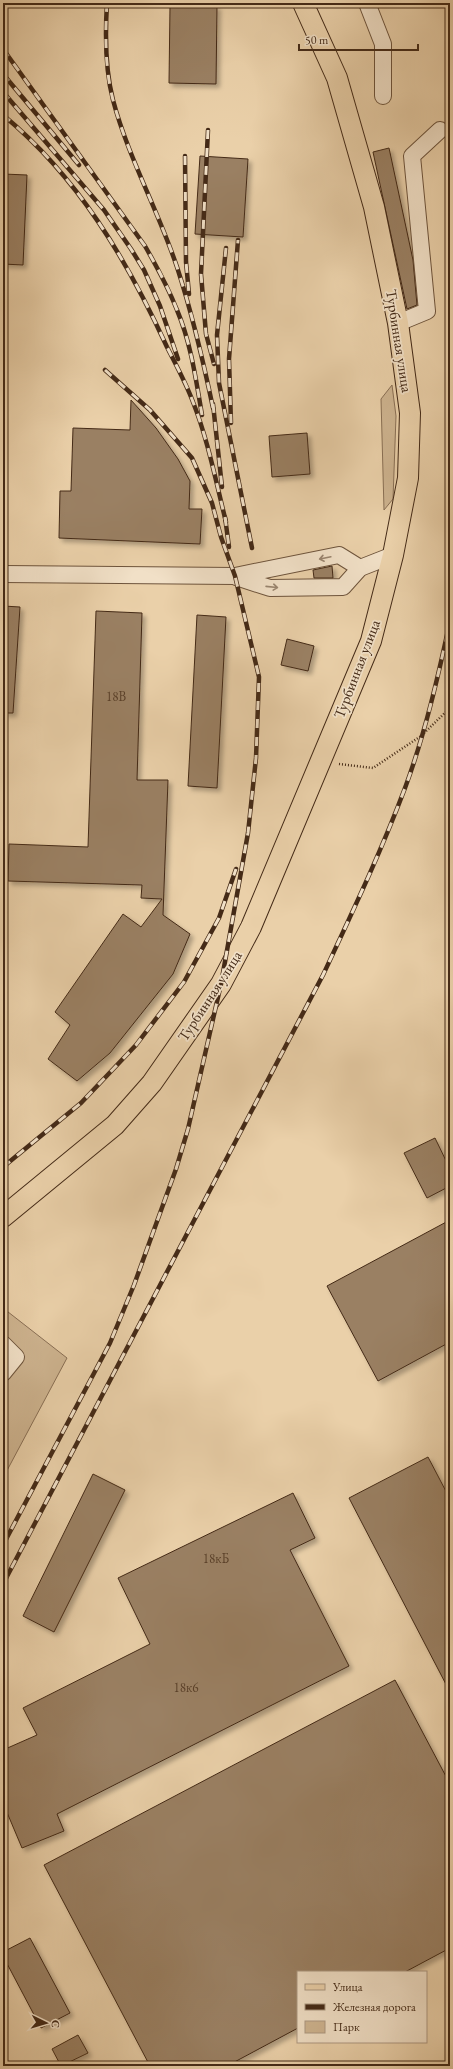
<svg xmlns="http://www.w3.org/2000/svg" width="453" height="2069" font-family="'EB Garamond',serif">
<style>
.green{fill:#ceb490;stroke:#896f54}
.building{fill:#9a8063;stroke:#442a17;filter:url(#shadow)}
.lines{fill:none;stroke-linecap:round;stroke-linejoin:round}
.minor-casing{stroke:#6e543c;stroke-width:18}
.major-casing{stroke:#442a17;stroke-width:22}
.path{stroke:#442a17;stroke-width:2.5;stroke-dasharray:1 2;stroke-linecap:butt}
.minor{stroke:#f1e0c7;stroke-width:16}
.major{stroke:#ead0a9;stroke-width:20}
.rail-casing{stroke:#442a17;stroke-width:4.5}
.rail{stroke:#f1e0c7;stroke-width:3;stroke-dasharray:9;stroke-linecap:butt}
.oneway{stroke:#9a856f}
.labels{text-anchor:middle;stroke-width:3.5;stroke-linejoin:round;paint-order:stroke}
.number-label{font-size:13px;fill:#5a402a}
.street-label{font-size:15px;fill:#442a17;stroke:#f1e0c7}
</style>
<defs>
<filter id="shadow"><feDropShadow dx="3.5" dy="3.5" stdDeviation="2" flood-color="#0004"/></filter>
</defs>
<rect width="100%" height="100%" fill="#ead0a9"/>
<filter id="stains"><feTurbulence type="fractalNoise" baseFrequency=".005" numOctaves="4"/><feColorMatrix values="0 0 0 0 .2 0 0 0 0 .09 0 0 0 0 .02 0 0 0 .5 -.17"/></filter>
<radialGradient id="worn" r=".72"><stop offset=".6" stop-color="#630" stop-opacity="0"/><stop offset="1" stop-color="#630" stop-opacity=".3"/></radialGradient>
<g class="green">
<path d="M392,385L396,416L393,499L384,510L381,399Z"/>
<path d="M3,1308L67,1358L3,1478Z"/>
</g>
<g class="building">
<path d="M170,6H217L216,84L169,83Z"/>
<path d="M389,148L413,260L417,305L407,309L373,152Z"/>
<path d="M200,156L248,159L243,237L195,234Z"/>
<path d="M3,174L27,175L23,265L3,264Z"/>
<path d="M131,400L156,428L178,459L190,481L189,509H202L200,544L59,538L60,491H71L73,428L130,430Z"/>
<path d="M307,433L310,474L272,477L269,436Z"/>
<path d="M332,566L333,578H314L313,570Z"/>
<path d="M3,606L20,607L13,713H3Z"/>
<path d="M96,611L142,613L137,780H168L163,915L190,934L173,974L110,1053L77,1081L48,1059L70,1025L55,1012L123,914L141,927L162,899L141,898L142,885L8,881L9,844L88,847Z"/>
<path d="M197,615L226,617L217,788L188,786Z"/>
<path d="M287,639L314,646L308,671L281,665Z"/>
<path d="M435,1138L450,1169V1186L427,1198L404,1153Z"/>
<path d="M450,1220V1342L378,1381L327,1286Z"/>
<path d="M428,1457L450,1499V1692L349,1498Z"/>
<path d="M93,1474L125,1490L54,1632L23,1616Z"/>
<path d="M293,1493L315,1538L290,1550L349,1666L57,1814L64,1831L22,1848L3,1803V1750L37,1735L23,1708L150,1644L118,1578Z"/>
<path d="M395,1680L450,1784V1948L405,1972H298V2028L227,2066H150L44,1865Z"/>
<path d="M30,1938L70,2013L41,2028L3,1956V1952Z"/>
<path d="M78,2035L88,2053L61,2066L52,2049Z"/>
</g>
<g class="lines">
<defs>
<g id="minor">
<path d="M367,3L383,44V96"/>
<path d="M398,323L427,311L412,156L440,130"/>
<path d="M3,574L235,576L339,555L360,568"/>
<path d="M236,577L270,588L343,587L360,568L393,555"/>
<path d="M3,1344L16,1357L3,1373"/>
</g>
<path id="major" d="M3,1217L115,1125L152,1083L221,984L251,927L371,641L393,555L408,478L410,413L398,323L374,207L337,78L303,3"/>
</defs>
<use href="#minor" class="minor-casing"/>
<use href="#major" class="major-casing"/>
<path class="path" d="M339,764L373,768L421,736L450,708"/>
<use href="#minor" class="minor"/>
<use href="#major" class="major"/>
<defs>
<g id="rail">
<path d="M107,3C105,35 105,69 113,100C128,157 158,210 177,267C192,313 203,360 213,408"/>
<path d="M3,49L145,246C157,267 168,287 177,310C191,343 196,380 202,415"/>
<path d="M3,74L79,165"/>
<path d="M3,92L104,210L131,249L144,270L160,306L178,359"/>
<path d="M3,115C78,177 127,260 167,347C176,365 186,383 193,402C208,440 216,482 226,522"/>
<path d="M208,130L201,274L206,334L214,364"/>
<path d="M185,156L186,262L189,294"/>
<path d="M226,248L217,335L219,383L252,548"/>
<path d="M213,404L222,487"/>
<path d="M231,423L229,359L238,240"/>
<path d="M225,517L229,547"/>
<path d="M3,1167L81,1103L136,1045L184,982L219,918L236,869"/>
<path d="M3,1545L110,1343L134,1285L176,1169L188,1129L221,984L248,833L256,758L259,677L235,576L221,537L212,503L192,458L150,410L105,370"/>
<path d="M3,1584L323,975C352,913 381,852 405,788C425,734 438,677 450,621"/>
<path d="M444,2066L450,2063"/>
</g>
</defs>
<use href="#rail" class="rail-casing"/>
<use href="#rail" class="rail"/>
</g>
<defs><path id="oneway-shaft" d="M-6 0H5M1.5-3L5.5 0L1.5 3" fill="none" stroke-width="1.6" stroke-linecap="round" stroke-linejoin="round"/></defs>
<g class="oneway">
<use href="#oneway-shaft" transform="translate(325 558) rotate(168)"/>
<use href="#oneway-shaft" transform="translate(272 587) rotate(6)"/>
</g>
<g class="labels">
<g class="number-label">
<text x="116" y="701">18В</text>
<text x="216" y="1563">18кБ</text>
<text x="186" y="1692">18к6</text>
</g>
<g class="street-label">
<text transform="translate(399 341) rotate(81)" y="5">Турбинная улица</text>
<text transform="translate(357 669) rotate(-69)" y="5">Турбинная улица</text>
<text transform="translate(210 996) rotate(-57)" y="5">Турбинная улица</text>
</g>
</g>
<rect width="453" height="2069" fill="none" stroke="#ead0a9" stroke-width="16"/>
<rect x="4" y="4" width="445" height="2061" fill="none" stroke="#442a17" stroke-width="2"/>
<rect x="8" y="8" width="437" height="2053" fill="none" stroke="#442a17"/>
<rect x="297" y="1971" width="130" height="72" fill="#f1e0c7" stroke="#ac9781"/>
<rect x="305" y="1984" width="20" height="6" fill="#ead0a9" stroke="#ac9781"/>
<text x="333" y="1991" font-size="12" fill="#442a17">Улица</text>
<rect x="305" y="2004" width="20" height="6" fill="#442a17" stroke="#ac9781"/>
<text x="333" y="2011" font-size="12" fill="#442a17">Железная дорога</text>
<rect x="305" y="2021" width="20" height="12" fill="#ceb490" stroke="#ac9781"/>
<text x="333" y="2031" font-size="12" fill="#442a17">Парк</text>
<g transform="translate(46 2023) rotate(95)" stroke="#f1e0c7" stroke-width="3" paint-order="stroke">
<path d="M0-3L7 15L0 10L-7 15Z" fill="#442a17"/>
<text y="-6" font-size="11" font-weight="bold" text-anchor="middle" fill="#442a17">С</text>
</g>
<path d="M299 44v6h119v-6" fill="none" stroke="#442a17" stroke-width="2"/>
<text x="305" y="44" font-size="12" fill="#442a17" stroke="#f1e0c7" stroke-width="3" paint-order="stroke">50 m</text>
<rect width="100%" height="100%" filter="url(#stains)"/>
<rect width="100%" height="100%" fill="url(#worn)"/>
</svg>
